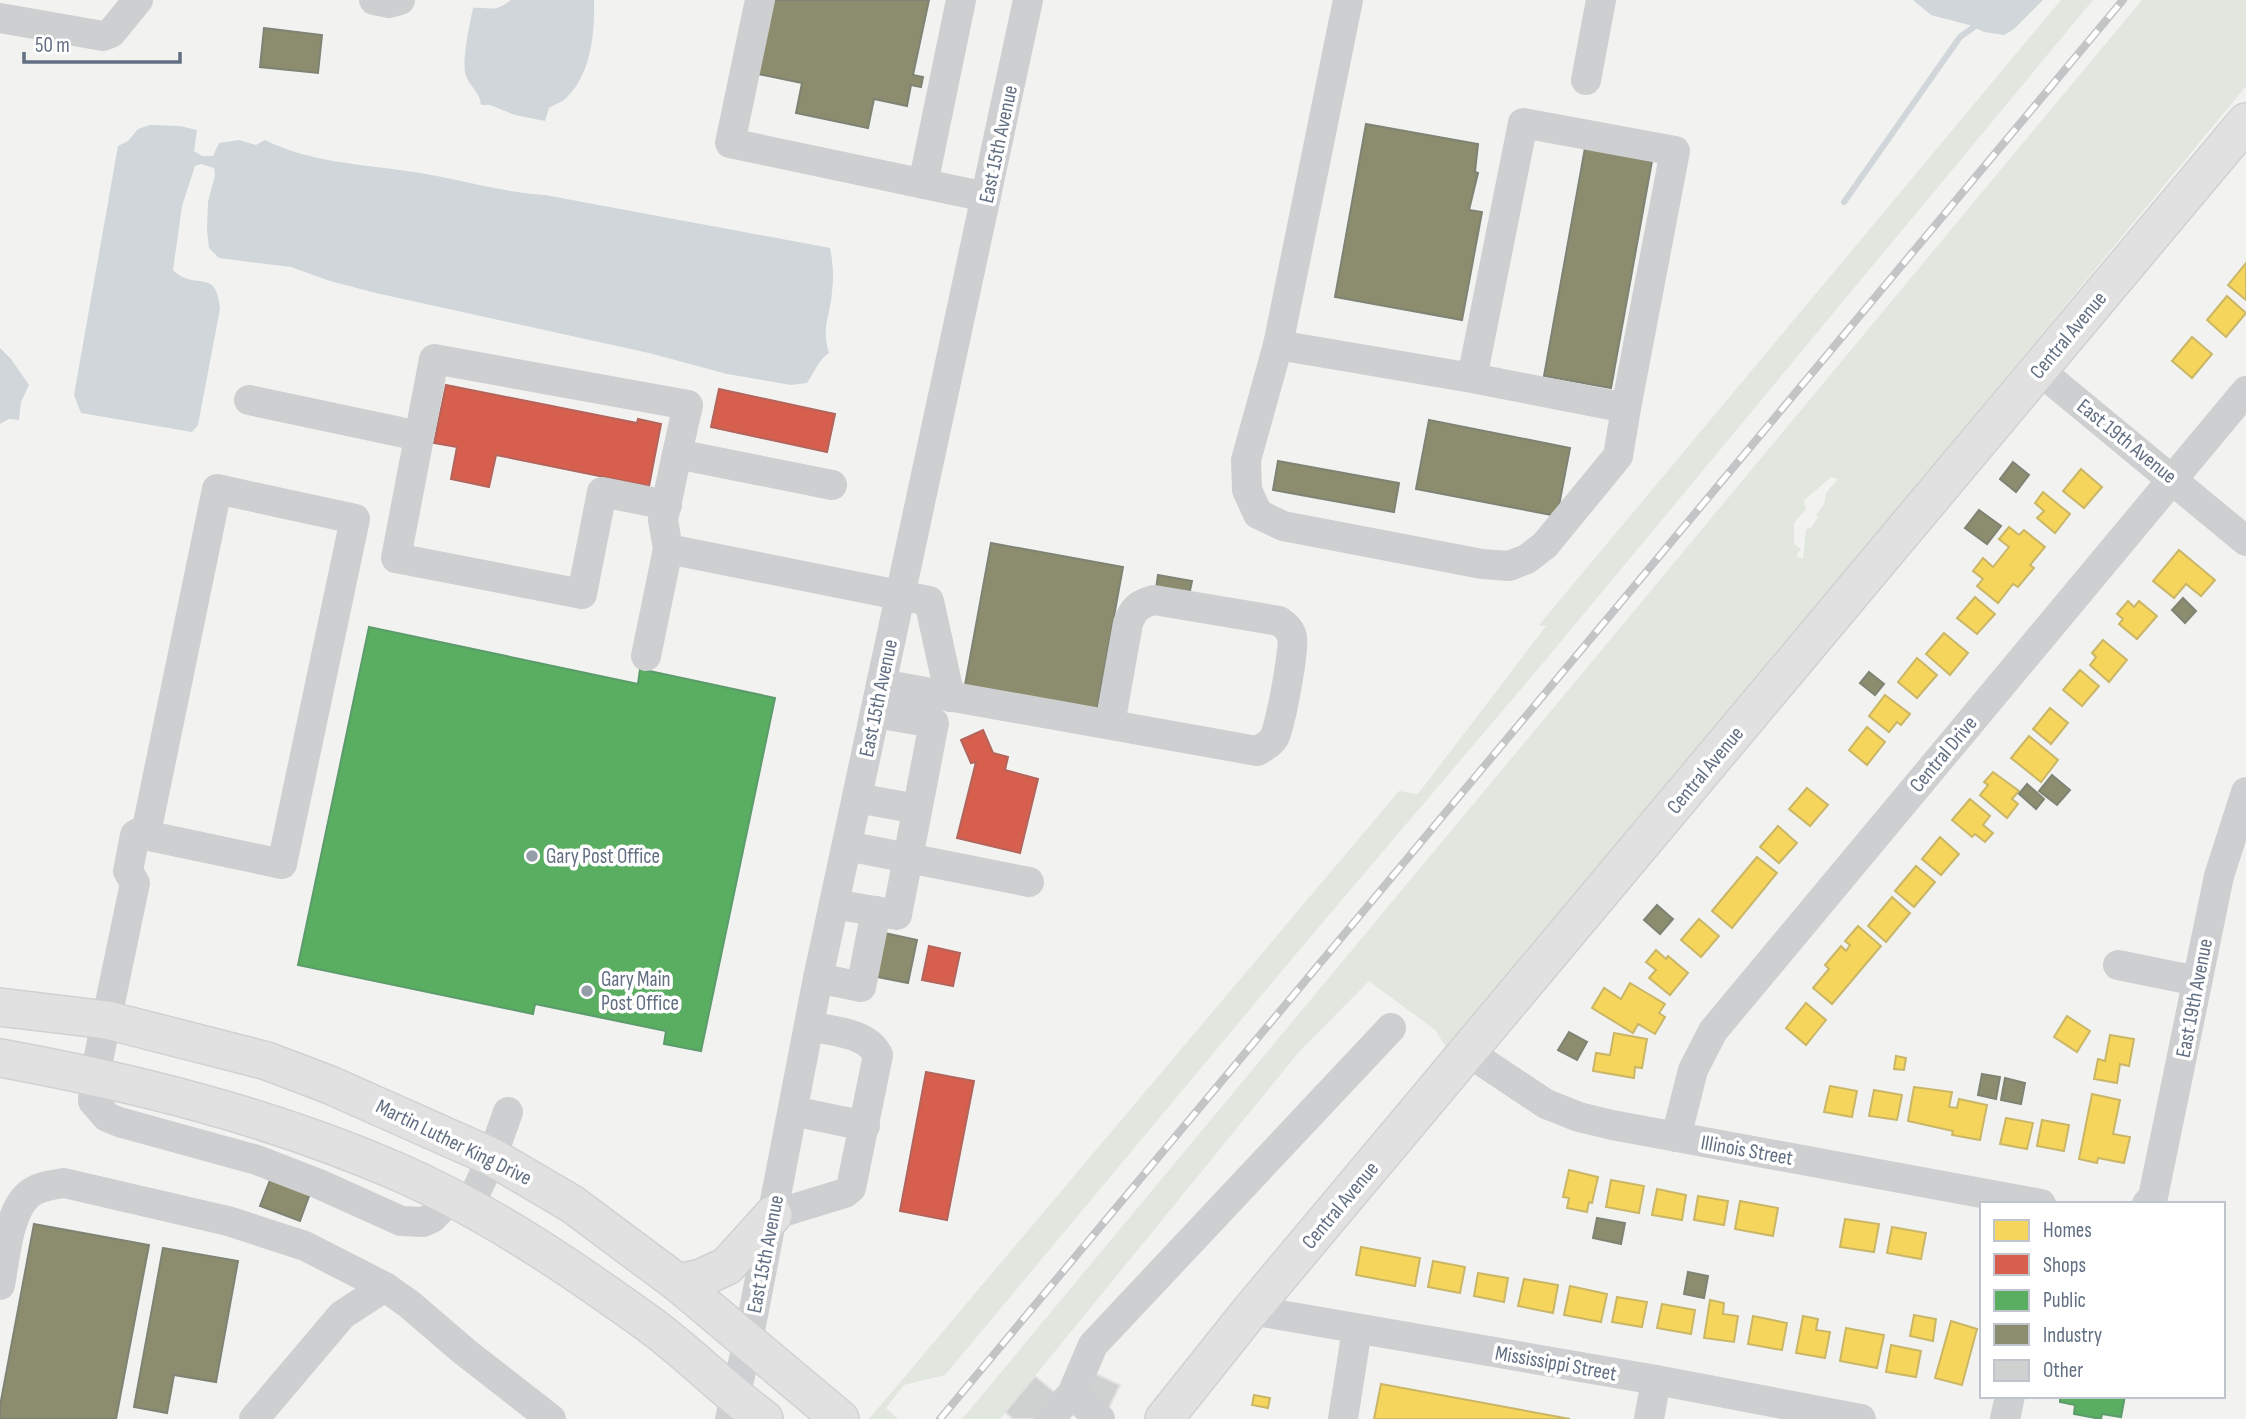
<svg xmlns="http://www.w3.org/2000/svg" width="2246" height="1419" font-family="'Sofia Sans Condensed',sans-serif">
<style>
.green{fill:#e1e6de;fill-rule:evenodd}
.water{fill:#d0d6da}
.homes{fill:#f6d55c;stroke:#cab667;stroke-width:2}
.shops{fill:#d6604d;stroke:#b3645d;stroke-width:2}
.public{fill:#5aae61;stroke:#5c9b6b;stroke-width:2}
.industry{fill:#8c8c6e;stroke:#7f8374;stroke-width:2}
.lines{fill:none;stroke-linecap:round;stroke-linejoin:round}
.stream{stroke:#d0d6da;stroke-width:6}
.building{fill:#cfd0d0;stroke:#e2e2e0;stroke-width:2}
.major-casing{stroke:#d0d1d1;stroke-width:40}
.minor{stroke:#cecfd0;stroke-width:30}
.major{stroke:#e1e1e2;stroke-width:37}
.rail-casing{stroke:#c3c4c5;stroke-width:8}
.rail{stroke:#fff;stroke-width:5;stroke-dasharray:16;stroke-linecap:butt}
.poi-dot{fill:#949da8;stroke:#fff;stroke-width:2.5}
.labels{text-anchor:middle;stroke-width:7;stroke-linejoin:round;paint-order:stroke}
.street-label{font-size:21px;fill:#626f82;stroke:#fff}
.poi-label{font-size:21px;fill:#626f82;stroke:#fff;text-anchor:start}
</style>
<rect width="100%" height="100%" fill="#f2f3f0"/>
<g class="green">
<path d="M2061,0H2093L1544,662L1301,948L945,1375L904,1385L886,1408L898,1419H869L1399,791L1418,794L1546,626L1539,625Z"/>
<path d="M2142,0H2246V86L1830,591L1446,1047L1435,1030L1369,981L1298,1053L1000,1419H962ZM1831,477L1838,479L1826,493L1824,504L1816,515L1818,517L1811,528L1806,529L1803,559L1796,556L1801,549L1794,544V523L1806,509L1804,501Z"/>
</g>
<g class="water">
<path d="M511,0H594C595,33 591,77 564,100C560,103 553,105 549,108L545,121L515,115L490,105H481C480,92 470,87 466,76C461,64 470,22 473,8C492,6 492,14 511,0Z"/>
<path d="M1913,0H2043L2014,29L2004,35L1984,32L1969,25L1931,15Z"/>
<path d="M150,125L180,126L197,130L194,151L202,156H213L219,143L239,140L256,145L265,140C309,162 359,164 407,171C453,177 498,192 545,195L830,248C833,263 834,277 832,292C830,318 821,326 829,353C819,359 814,373 807,383L791,385L727,374L649,353L376,293L330,281L291,267L219,258L209,248L207,229L208,202L215,175L214,168L201,164L195,166L182,206L173,270C195,292 217,266 220,309L198,425L192,432L81,413L74,395L118,146L128,141L138,129Z"/>
<path d="M0,348L11,359L29,385L21,402L19,420L9,419L0,424Z"/>
</g>
<g class="homes">
<path d="M2246,263V300L2228,285Z"/>
<path d="M2227,296L2246,313L2226,337L2207,320Z"/>
<path d="M2192,337L2212,354L2192,378L2172,361Z"/>
<path d="M2081,469L2102,487L2084,508L2063,491Z"/>
<path d="M2043,492L2070,514L2055,533L2037,518L2044,511L2035,503Z"/>
<path d="M2009,527L2019,535L2024,530L2045,547L2030,565L2034,568L2018,587L2013,584L1998,603L1977,586L1983,579L1973,571L1983,558L1993,567L2009,547L1999,539Z"/>
<path d="M2179,550L2215,580L2201,596L2186,584L2174,598L2153,581Z"/>
<path d="M1975,597L1995,614L1977,634L1957,618Z"/>
<path d="M2128,601L2134,607L2139,601L2157,616L2137,639L2119,624L2123,619L2117,614Z"/>
<path d="M1944,633L1968,653L1950,675L1926,654Z"/>
<path d="M2103,640L2127,660L2109,682L2090,665L2096,657L2092,653Z"/>
<path d="M1917,658L1937,675L1917,698L1898,682Z"/>
<path d="M2080,670L2099,686L2082,706L2063,690Z"/>
<path d="M1885,695L1910,714L1901,725L1897,722L1889,732L1869,716Z"/>
<path d="M2050,708L2068,723L2051,744L2033,729Z"/>
<path d="M1867,727L1885,742L1867,765L1849,750Z"/>
<path d="M2029,736L2058,760L2041,782L2011,758Z"/>
<path d="M1993,772L2019,791L2012,799L2018,804L2007,818L1980,795L1988,785L1984,782Z"/>
<path d="M1807,788L1828,805L1810,826L1789,809Z"/>
<path d="M1970,799L1990,816L1983,825L1993,833L1985,842L1975,834L1972,837L1952,820Z"/>
<path d="M1778,826L1797,843L1779,863L1760,847Z"/>
<path d="M1940,837L1959,854L1941,875L1922,859Z"/>
<path d="M1757,857L1777,873L1732,928L1712,911Z"/>
<path d="M1916,866L1935,882L1914,907L1895,891Z"/>
<path d="M1892,897L1910,913L1886,942L1868,926Z"/>
<path d="M1699,919L1719,936L1701,957L1681,940Z"/>
<path d="M1858,926L1881,946L1832,1004L1813,988L1829,969L1825,965L1841,946L1846,951L1850,945L1845,941Z"/>
<path d="M1656,950L1666,959L1668,956L1688,973L1670,995L1649,978L1656,970L1646,962Z"/>
<path d="M1630,983L1665,1004L1659,1013L1665,1017L1655,1034L1638,1024L1633,1033L1592,1008L1604,988L1621,999Z"/>
<path d="M1806,1003L1826,1020L1806,1045L1786,1028Z"/>
<path d="M2067,1016L2090,1031L2077,1052L2054,1037Z"/>
<path d="M1614,1033L1647,1039L1642,1068L1635,1067L1634,1078L1593,1071L1596,1053L1610,1055Z"/>
<path d="M2110,1035L2134,1039L2129,1066L2120,1064L2117,1083L2094,1079L2098,1059L2105,1061Z"/>
<path d="M1896,1056L1906,1058L1904,1070L1894,1069Z"/>
<path d="M1830,1086L1857,1091L1852,1117L1824,1112Z"/>
<path d="M1914,1087L1952,1092L1949,1107L1957,1108L1959,1099L1987,1105L1980,1140L1952,1135L1953,1131L1908,1121Z"/>
<path d="M1874,1090L1902,1095L1897,1120L1869,1116Z"/>
<path d="M2092,1094L2120,1100L2113,1134L2130,1137L2124,1163L2098,1158L2097,1163L2079,1159Z"/>
<path d="M2006,1118L2033,1123L2027,1149L2000,1144Z"/>
<path d="M2042,1120L2069,1125L2064,1151L2037,1146Z"/>
<path d="M1569,1170L1598,1177L1592,1203L1589,1202L1587,1212L1567,1208L1569,1198L1563,1197Z"/>
<path d="M1611,1180L1644,1186L1639,1213L1606,1207Z"/>
<path d="M1657,1189L1686,1195L1682,1220L1652,1215Z"/>
<path d="M1698,1196L1728,1201L1724,1225L1694,1220Z"/>
<path d="M1740,1201L1778,1208L1773,1236L1735,1229Z"/>
<path d="M1845,1219L1879,1224L1874,1252L1840,1247Z"/>
<path d="M1892,1227L1926,1233L1921,1259L1887,1253Z"/>
<path d="M1361,1247L1420,1258L1415,1286L1356,1275Z"/>
<path d="M1433,1261L1465,1267L1460,1293L1428,1287Z"/>
<path d="M1478,1273L1508,1278L1504,1302L1474,1296Z"/>
<path d="M1524,1279L1558,1285L1553,1313L1518,1306Z"/>
<path d="M1570,1286L1607,1294L1601,1322L1564,1315Z"/>
<path d="M1617,1297L1647,1302L1642,1327L1612,1322Z"/>
<path d="M1710,1300L1724,1303L1723,1314L1738,1316L1734,1342L1704,1338Z"/>
<path d="M1662,1304L1695,1310L1691,1334L1657,1328Z"/>
<path d="M1914,1315L1936,1319L1933,1341L1910,1336Z"/>
<path d="M1753,1316L1787,1323L1782,1350L1748,1344Z"/>
<path d="M1803,1316L1818,1319L1816,1330L1830,1332L1825,1358L1796,1353Z"/>
<path d="M1951,1321L1977,1329L1962,1385L1935,1378Z"/>
<path d="M1846,1328L1884,1335L1877,1368L1840,1361Z"/>
<path d="M1891,1345L1921,1351L1916,1377L1886,1372Z"/>
<path d="M1381,1384L1570,1419H1374Z"/>
<path d="M1254,1395L1270,1398L1268,1408L1252,1405Z"/>
</g>
<g class="shops">
<path d="M446,385L637,423L638,419L661,424L649,486L496,455L489,487L451,479L457,447L434,443Z"/>
<path d="M719,389L835,414L827,452L711,427Z"/>
<path d="M983,730L993,753L1008,757L1005,770L1038,779L1020,853L957,838L976,762L971,763L961,740Z"/>
<path d="M929,946L960,953L953,986L922,980Z"/>
<path d="M926,1072L974,1081L947,1220L900,1211Z"/>
</g>
<g class="public">
<path d="M369,627L638,684L640,669L775,698L701,1051L664,1044L666,1031L535,1004L533,1014L298,965Z"/>
<path d="M2060,1396H2125L2121,1417L2102,1414L2101,1419L2074,1414L2075,1405L2060,1402Z"/>
</g>
<g class="industry">
<path d="M774,0H929L913,75L923,77L921,87L911,85L907,106L874,99L868,128L796,113L802,83L758,74Z"/>
<path d="M264,28L322,35L318,73L260,67Z"/>
<path d="M1366,124L1478,144L1475,172L1478,173L1469,210L1482,212L1462,320L1335,297Z"/>
<path d="M1585,148L1652,161L1611,388L1544,376Z"/>
<path d="M1429,420L1570,448L1557,516L1416,489Z"/>
<path d="M1278,461L1399,483L1394,512L1273,490Z"/>
<path d="M2013,462L2029,475L2016,492L2000,479Z"/>
<path d="M1979,510L2001,526L1987,544L1965,528Z"/>
<path d="M991,543L1123,567L1097,709L965,685Z"/>
<path d="M1158,575L1192,581L1189,595L1156,589Z"/>
<path d="M2183,598L2196,611L2185,623L2172,610Z"/>
<path d="M1869,672L1884,684L1875,695L1860,683Z"/>
<path d="M2052,775L2070,790L2057,805L2039,791Z"/>
<path d="M2027,784L2044,799L2036,809L2019,794Z"/>
<path d="M1657,905L1673,919L1660,934L1644,920Z"/>
<path d="M871,930L917,940L908,983L862,974Z"/>
<path d="M1569,1032L1587,1042L1577,1060L1558,1050Z"/>
<path d="M1982,1074L2000,1077L1996,1099L1978,1095Z"/>
<path d="M2005,1078L2025,1083L2021,1104L2001,1100Z"/>
<path d="M274,1170L313,1185L300,1221L260,1206Z"/>
<path d="M1597,1218L1625,1223L1621,1244L1593,1238Z"/>
<path d="M34,1224L149,1245L116,1419H0V1406Z"/>
<path d="M163,1248L238,1261L216,1382L174,1375L167,1413L134,1407Z"/>
<path d="M1688,1272L1708,1276L1704,1298L1684,1294Z"/>
</g>
<g class="lines">
<path class="stream" d="M1844,202L1960,37L1974,27"/>
</g>
<g class="building">
<path d="M1085,1369L1120,1385L1109,1408L1074,1392Z"/>
<path d="M1035,1376L1058,1395L1038,1419H1013L1005,1412Z"/>
</g>
<g class="lines">
<defs>
<g id="major">
<path d="M0,1007L107,1020L267,1061L330,1085L492,1157L572,1204L678,1283L840,1419"/>
<path d="M0,1058C136,1083 269,1116 396,1171C486,1210 570,1267 649,1324C689,1353 724,1390 764,1419"/>
<path d="M678,1283L701,1278L727,1266L773,1215"/>
<path d="M1164,1419L1251,1310L2246,122"/>
</g>
</defs>
<use href="#major" class="major-casing"/>
<g class="minor">
<path d="M374,0L389,3L400,0"/>
<path d="M760,0L730,143L986,197"/>
<path d="M1348,0L1278,345L1472,378L1523,123L1675,151L1626,408L1472,378"/>
<path d="M0,18L103,36L111,33L138,0"/>
<path d="M1586,80L1601,0"/>
<path d="M923,184L961,0"/>
<path d="M1278,345L1246,460L1247,490L1258,514L1283,526L1482,564L1509,566L1527,559L1545,545L1618,456L1626,408"/>
<path d="M2039,370L2246,541"/>
<path d="M249,400L419,436"/>
<path d="M667,505L602,492L582,594L396,558L434,359L688,405L677,454L832,485"/>
<path d="M668,549L663,520L677,454"/>
<path d="M646,656L668,549L929,601L950,697"/>
<path d="M881,684L1257,751C1263,748 1270,744 1274,738C1280,728 1295,648 1292,637C1290,629 1285,625 1279,621L1154,600C1139,604 1134,608 1128,623L1110,724"/>
<path d="M857,798L917,809"/>
<path d="M147,828L154,837L282,864L355,519L217,489L147,828L135,835L128,871L135,883L95,1075L93,1101L107,1117L119,1122L257,1160L319,1184L401,1221L423,1222L432,1218L439,1211L447,1196"/>
<path d="M847,846L1029,882"/>
<path d="M834,904L897,915L934,723L875,713"/>
<path d="M2118,965L2197,981"/>
<path d="M818,978L861,987L876,911"/>
<path d="M1468,1052L1546,1104L1579,1117L1612,1125L2041,1204"/>
<path d="M793,1111L865,1126"/>
<path d="M1676,1137L1693,1070L1713,1031L2246,391"/>
<path d="M2147,1204L2153,1197L2219,876L2246,792"/>
<path d="M469,1207L492,1157L508,1112"/>
<path d="M773,1215L845,1193L851,1188L878,1055C867,1032 831,1031 809,1026"/>
<path d="M0,1285C5,1260 8,1213 28,1195C38,1186 52,1185 64,1183L228,1221L305,1246L385,1287"/>
<path d="M1251,1310L1656,1380L1861,1419"/>
<path d="M1072,1394L1100,1419"/>
<path d="M254,1419L342,1315L385,1287L409,1304L465,1352L551,1419"/>
<path d="M730,1419L748,1341L818,978L1028,0"/>
<path d="M1049,1419L1072,1394L1093,1345L1391,1028"/>
<path d="M1343,1419L1357,1329"/>
<path d="M1649,1419L1656,1380"/>
<path d="M2005,1419L2010,1396"/>
</g>
<use href="#major" class="major"/>
<defs>
<path id="rail" d="M940,1419L2123,0"/>
</defs>
<use href="#rail" class="rail-casing"/>
<use href="#rail" class="rail"/>
</g>
<g class="poi-dot">
<circle cx="532" cy="856" r="7"/>
<circle cx="587" cy="991" r="7"/>
</g>
<g class="labels">
<g class="street-label">
<text transform="translate(998 144) rotate(-78)" y="7">East 15th Avenue</text>
<text transform="translate(2068 335) rotate(-50)" y="7">Central Avenue</text>
<text transform="translate(2127 441) rotate(39)" y="7">East 19th Avenue</text>
<text transform="translate(878 698) rotate(-78)" y="7">East 15th Avenue</text>
<text transform="translate(1943 754) rotate(-50)" y="7">Central Drive</text>
<text transform="translate(1705 770) rotate(-50)" y="7">Central Avenue</text>
<text transform="translate(2194 998) rotate(-79)" y="7">East 19th Avenue</text>
<text transform="translate(454 1142) rotate(26)" y="7">Martin Luther King Drive</text>
<text transform="translate(1747 1150) rotate(10)" y="7">Illinois Street</text>
<text transform="translate(1340 1205) rotate(-50)" y="7">Central Avenue</text>
<text transform="translate(765 1254) rotate(-79)" y="7">East 15th Avenue</text>
<text transform="translate(1556 1363) rotate(10)" y="7">Mississippi Street</text>
</g>
<g class="poi-label">
<text x="546" y="863">Gary Post Office</text>
<text x="601" y="986">Gary Main<tspan x="601" dy="24">Post Office</tspan></text>
</g>
</g>
<rect x="1980" y="1202" width="245" height="196" fill="#ffffff" stroke="#c0c5cd" stroke-width="2"/>
<rect x="1994" y="1220" width="35" height="21" fill="#f6d55c" stroke="#c0c5cd" stroke-width="2"/>
<text x="2043" y="1237" font-size="21" fill="#626f82">Homes</text>
<rect x="1994" y="1254" width="35" height="21" fill="#d6604d" stroke="#c0c5cd" stroke-width="2"/>
<text x="2043" y="1272" font-size="21" fill="#626f82">Shops</text>
<rect x="1994" y="1290" width="35" height="21" fill="#5aae61" stroke="#c0c5cd" stroke-width="2"/>
<text x="2043" y="1307" font-size="21" fill="#626f82">Public</text>
<rect x="1994" y="1324" width="35" height="21" fill="#8c8c6e" stroke="#c0c5cd" stroke-width="2"/>
<text x="2043" y="1342" font-size="21" fill="#626f82">Industry</text>
<rect x="1994" y="1360" width="35" height="21" fill="#cfd0d0" stroke="#c0c5cd" stroke-width="2"/>
<text x="2043" y="1377" font-size="21" fill="#626f82">Other</text>
<path d="M24 52v10h156v-10" fill="none" stroke="#626f82" stroke-width="3.5"/>
<text x="35" y="52" font-size="21" fill="#626f82" stroke="#ffffff" stroke-width="5" paint-order="stroke">50 m</text>
</svg>
